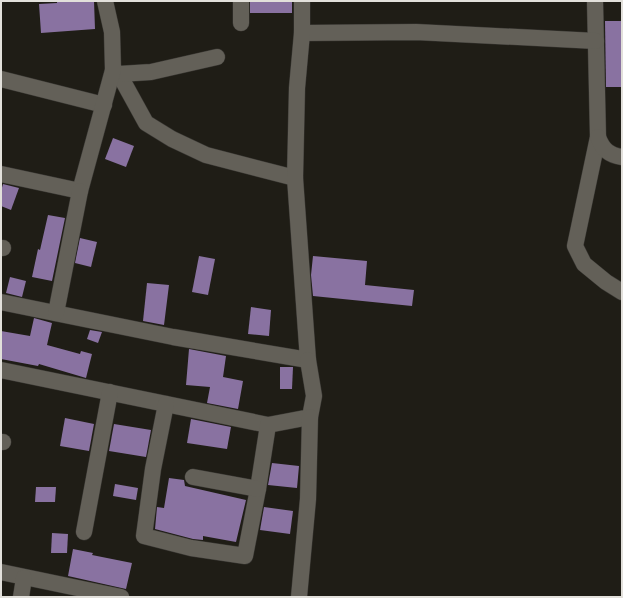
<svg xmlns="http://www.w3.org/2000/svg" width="623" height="598" font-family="'Asap Condensed',sans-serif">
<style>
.building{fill:#8972a1}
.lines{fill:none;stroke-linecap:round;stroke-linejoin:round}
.minor-casing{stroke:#393733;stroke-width:17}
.minor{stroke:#636058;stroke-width:16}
</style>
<rect width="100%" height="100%" fill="#1f1d16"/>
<g class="building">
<path d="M57,1H94L95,29L41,33L39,4L57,3Z"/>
<rect x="250" y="1" width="42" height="12"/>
<path d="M605,21H622V87H606Z"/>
<path d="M113,138L134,146L126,167L105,159Z"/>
<path d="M3,184L19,188L11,210L1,206V191Z"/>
<path d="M48,215L65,218L52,281L32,277L38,249L40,250Z"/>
<path d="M80,238L97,242L91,267L75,263Z"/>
<path d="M199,256L215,259L208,295L192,292Z"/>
<path d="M313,256L367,261L365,285L414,290L412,306L313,296L311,275Z"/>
<path d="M10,277L26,281L22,297L6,293Z"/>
<path d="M147,283L169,285L164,325L143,321Z"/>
<path d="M251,307L271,310L269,336L248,334Z"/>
<path d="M34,318L52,323L47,345L80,354L81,351L92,354L86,378L39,364L38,366L1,359V331L30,336Z"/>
<path d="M90,330L102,332L98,343L87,339Z"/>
<path d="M189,349L226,356L223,377L243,381L238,409L207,403L210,387L186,385Z"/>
<path d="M280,367H293L292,389H280Z"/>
<path d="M65,418L94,424L89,451L60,446Z"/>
<path d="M191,419L231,427L227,449L187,443Z"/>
<path d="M114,424L151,430L146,457L109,451Z"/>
<path d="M272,463L299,466L297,488L268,485Z"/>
<path d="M169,478L184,480L185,486L246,500L236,542L203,536V540L193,539L155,529L157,507L164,508Z"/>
<path d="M115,484L138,488L136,500L113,496Z"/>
<path d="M36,487H56L55,502H35Z"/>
<path d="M264,507L293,511L290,534L260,530Z"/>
<path d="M52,533L68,534L67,553H51Z"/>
<path d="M73,549L93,553L92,555L132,563L126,589L68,576Z"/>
</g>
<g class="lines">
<defs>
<g id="minor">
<path d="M241,1V23"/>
<path d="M595,1L598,137L575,246L584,264L606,282L622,292"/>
<path d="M302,33L416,32L596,41"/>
<path d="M113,70L119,74L146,123L172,139L206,155L295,178"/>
<path d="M119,74L151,72L217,57"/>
<path d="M1,79L104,105"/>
<path d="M598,137C603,150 609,155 622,157"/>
<path d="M1,174L80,191L113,70L112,32L105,1"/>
<path d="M1,248H3"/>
<path d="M1,302L173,337L308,360L295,178L297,88L302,33V1"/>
<path d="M56,313L80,191"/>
<path d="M1,370L268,425"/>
<path d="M166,404L153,469L144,536L191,548L245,556L258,489L268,425L310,417L314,396L308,360"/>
<path d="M1,442H3"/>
<path d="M193,477L258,489"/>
<path d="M84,532L110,392"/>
<path d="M1,572L121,597"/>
<path d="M21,597L24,578"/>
<path d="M299,597L308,499L310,417"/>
</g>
</defs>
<use href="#minor" class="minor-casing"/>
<use href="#minor" class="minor"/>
</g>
<rect width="623" height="598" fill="none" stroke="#e2e0db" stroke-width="4"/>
</svg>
